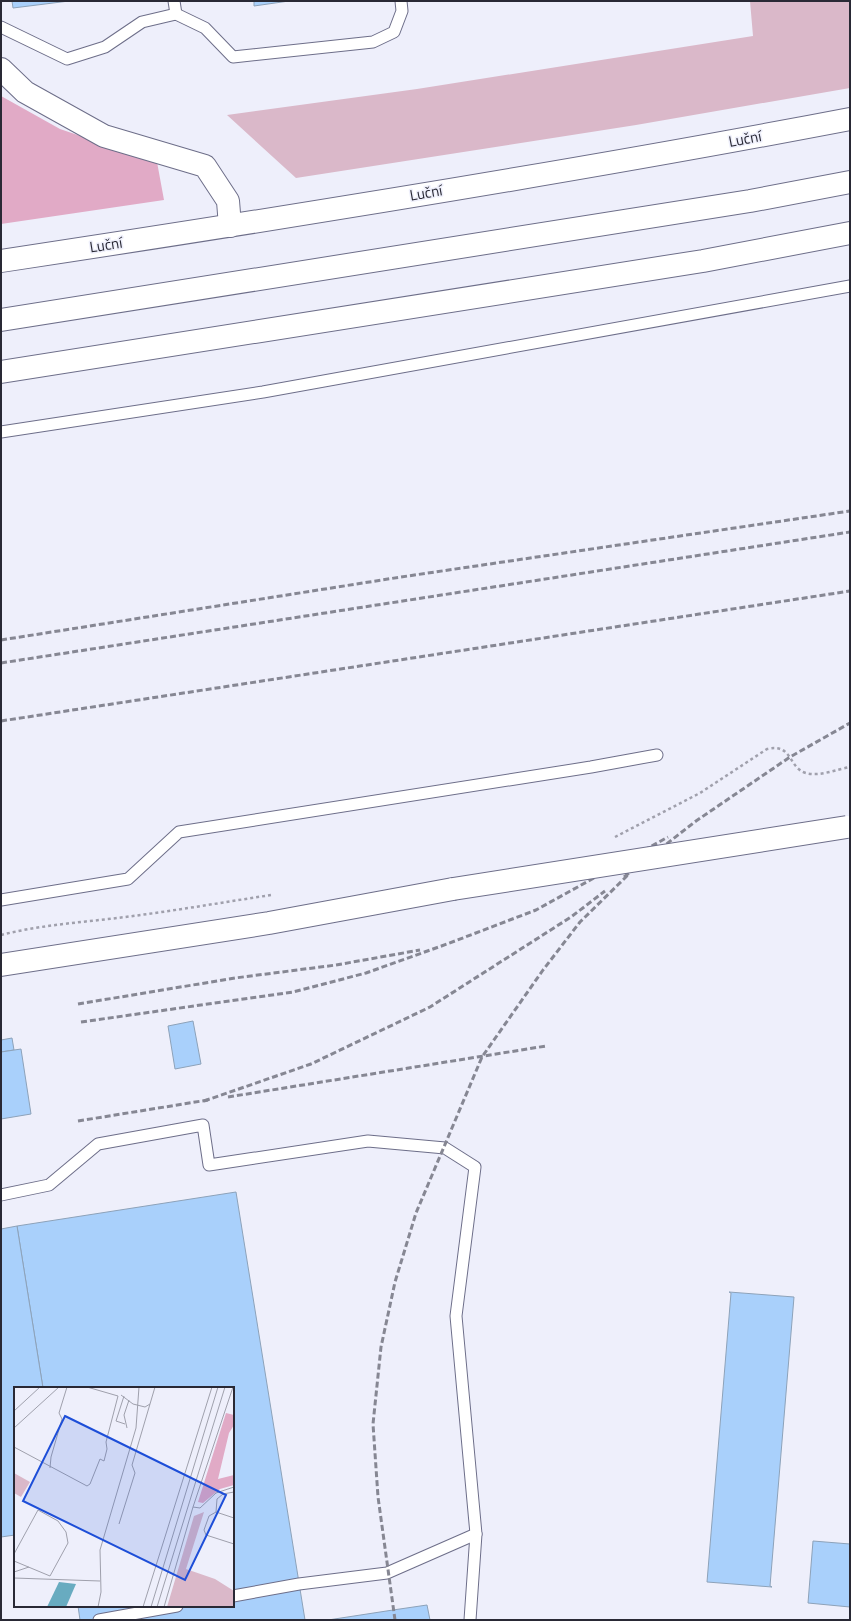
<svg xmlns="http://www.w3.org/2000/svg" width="851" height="1621" font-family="'Titillium Web',sans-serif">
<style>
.green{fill:#dab8c9}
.forest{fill:#e1aac6}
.building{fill:#a9d0fb;stroke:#8da2b9}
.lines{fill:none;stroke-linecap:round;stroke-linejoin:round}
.lane-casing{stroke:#6d6e89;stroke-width:13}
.street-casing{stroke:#6d6e89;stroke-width:24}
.secondary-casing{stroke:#6d6e89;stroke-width:24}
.highway-casing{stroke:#6d6e89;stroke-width:24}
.path{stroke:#a0a0ac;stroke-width:2.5;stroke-dasharray:3 3;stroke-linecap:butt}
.lane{stroke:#fff;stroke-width:11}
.street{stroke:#fff;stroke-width:22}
.secondary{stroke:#fff;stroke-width:22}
.highway{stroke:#fff;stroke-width:22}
.rail{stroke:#868793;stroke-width:3;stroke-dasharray:6 3;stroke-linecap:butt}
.secondary-bridge-casing{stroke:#6d6e89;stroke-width:24;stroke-linecap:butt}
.secondary-bridge{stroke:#fff;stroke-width:22}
.labels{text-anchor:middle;stroke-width:3;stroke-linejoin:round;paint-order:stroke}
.street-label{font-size:15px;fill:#292935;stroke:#eeeffb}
.inset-road{fill:none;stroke:#9fa0ac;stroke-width:1}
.view{fill:#1d4ed8;fill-opacity:0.15;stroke:#1d4ed8;stroke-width:2}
.inset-edge{fill:none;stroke:#292935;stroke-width:2}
</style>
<rect width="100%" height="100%" fill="#eeeffb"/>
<path class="green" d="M750,1H850V88L636,125L296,178L227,115L417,89L753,36Z"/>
<path class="forest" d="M1,96L60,129L157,162L164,200L1,224Z"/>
<g class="building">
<path d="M12,1H69L13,8Z"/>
<path d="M254,1H289L254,6Z"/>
<path d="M193,1021L201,1064L175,1069L168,1026Z"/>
<path d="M12,1038L14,1050L1,1052V1040Z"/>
<path d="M21,1049L31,1114L1,1119V1052Z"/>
<path d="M236,1192L305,1620H80L78,1606H233V1388H43L17,1226Z"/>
<path d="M17,1226L43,1388H15V1535L1,1537V1229Z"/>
<path d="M729,1292L794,1297L770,1586L772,1587L707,1582L731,1293Z"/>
<path d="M813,1541L850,1544V1607L808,1603Z"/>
<path d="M427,1605L430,1620H328L393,1610Z"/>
</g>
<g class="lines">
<defs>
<g id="lane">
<path d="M174,1L176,14"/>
<path d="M1,27L67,59L105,47L142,22L176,14L205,28L233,57L373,42L394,32L402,11L401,1"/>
<path d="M1,432L263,392L850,286"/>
<path d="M1,900L128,879L179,832L591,767L657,755"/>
<path d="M1,1195L49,1185L98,1144L203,1125L209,1165L368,1141L445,1148L475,1167L456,1316L476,1534L470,1620"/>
<path d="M233,1596L299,1584L387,1573L476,1534"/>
<path d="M99,1620L177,1606"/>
</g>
<g id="street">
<path d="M1,69L25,92L104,136L205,166L228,201L230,226"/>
<path d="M1,261C285,218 568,173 850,119"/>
</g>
<path id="secondary" d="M1,965L269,923L453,889"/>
<g id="highway">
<path d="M1,320L750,201L850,182"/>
<path d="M1,372L703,261L850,233"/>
</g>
</defs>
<use href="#lane" class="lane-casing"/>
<use href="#street" class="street-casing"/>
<use href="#secondary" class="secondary-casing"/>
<use href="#highway" class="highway-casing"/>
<g class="path">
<path d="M615,837L700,793L767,749C793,743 788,768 806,773C819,777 838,769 850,767"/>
<path d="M1,935C44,924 89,922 133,916C179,910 225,902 271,895"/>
</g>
<use href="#lane" class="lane"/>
<use href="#street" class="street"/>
<use href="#secondary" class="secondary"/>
<use href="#highway" class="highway"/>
<g class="rail">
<path d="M1,640L401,577L850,511"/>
<path d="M1,663L850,532"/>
<path d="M1,721L850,591"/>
<path d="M624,877L696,821L790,757L850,723"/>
<path d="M78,1004L235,978L336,965L420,950"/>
<path d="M81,1022L293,992L366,973L447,944L536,910L668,837"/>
<path d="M228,1097L546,1046"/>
<path d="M204,1101L311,1064L430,1007L571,917L605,891"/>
<path d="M78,1121L208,1100"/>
<path d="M395,1620L378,1497L373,1424L381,1347L395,1282L416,1213L482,1057L543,970L580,922L629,874"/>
</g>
<defs>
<path id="secondary-bridge" d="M453,889L847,827"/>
</defs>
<use href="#secondary-bridge" class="secondary-bridge-casing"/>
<use href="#secondary-bridge" class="secondary-bridge"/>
</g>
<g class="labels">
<g class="street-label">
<text transform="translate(745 139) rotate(-11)" y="5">Luční</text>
<text transform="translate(426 193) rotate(-10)" y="5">Luční</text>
<text transform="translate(106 245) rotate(-9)" y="5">Luční</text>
</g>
</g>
<g transform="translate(14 1387)">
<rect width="220" height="220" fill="#eeeffb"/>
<path d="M0,86L16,95L7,110L0,106ZM190,125L172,182L201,192L220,204V220H153L180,129Z" fill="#dab8c9"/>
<path d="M212,26L220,28V38L215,46L204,92L220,88V98L206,102L189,116L184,115Z" fill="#e1aac6"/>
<path d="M45,195L62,197L52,220H33Z" fill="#68abc0"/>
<path class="inset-road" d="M107,8L119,17L131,20L136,17L141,0M110,9L102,34L111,37M0,24L26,0M0,41L45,0M113,41L110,28L115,13M220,54V76M0,60L73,99L76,97L86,72L90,74L93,62L92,55L104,9L73,0M36,81L37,70L48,32L45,26L53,0M220,105L209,107L203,112L202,125L195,129L190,143L192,148L220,157M179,120L186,121L202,106L220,100M202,125L220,131M105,137L121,86L118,78L136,17M0,167L24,123L44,134L52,145L54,156L36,189L0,174M0,185L15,180M0,191L86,194M84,220L87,205L86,163L122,41L125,0M129,220L198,0M137,220L204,0M143,220L211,0M150,220L179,120L219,0"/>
<path class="view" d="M51,29L212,108L171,193L9,114Z"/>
<rect width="220" height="220" class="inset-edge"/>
</g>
<rect width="851" height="1621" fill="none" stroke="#292935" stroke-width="4"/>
</svg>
